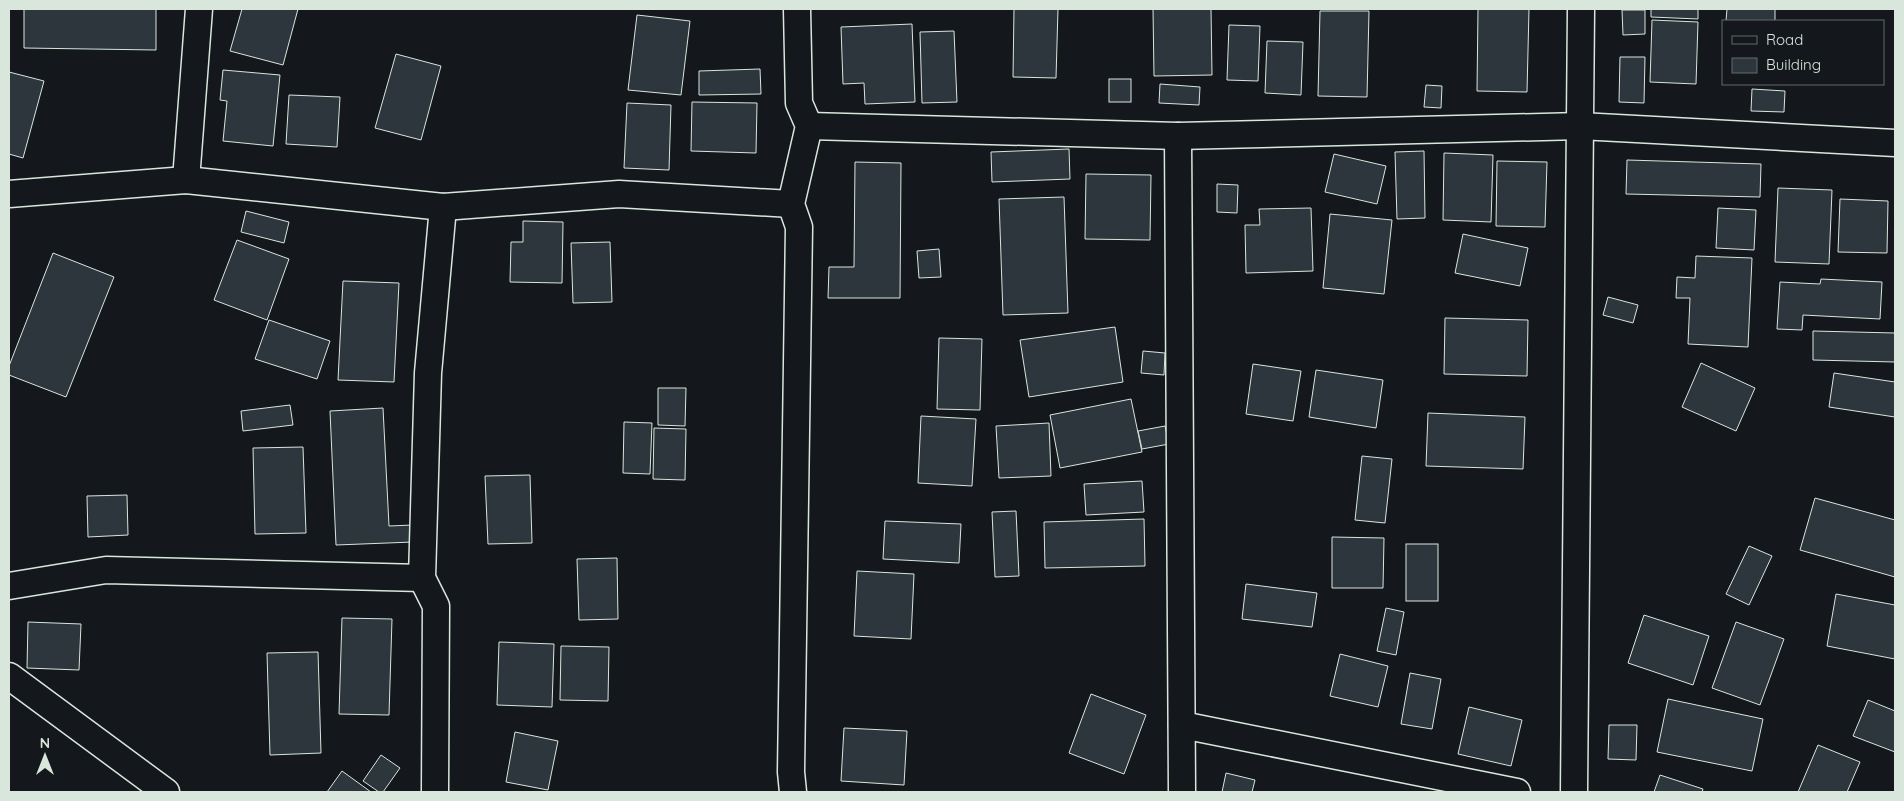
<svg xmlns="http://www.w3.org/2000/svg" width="1904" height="801" font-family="Quicksand,sans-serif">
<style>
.building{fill:#2c363c;stroke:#d8e6dc}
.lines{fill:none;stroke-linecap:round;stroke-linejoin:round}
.minor-casing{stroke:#d8e6dc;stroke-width:29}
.minor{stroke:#14181c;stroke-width:26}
</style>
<rect width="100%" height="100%" fill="#14181c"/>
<g class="building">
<path d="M24,9H156V50L24,48Z"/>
<path d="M242,9H298L283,65L230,51Z"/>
<path d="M1014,9H1058L1056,78L1013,77Z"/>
<path d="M1153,9H1211L1212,75L1154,76Z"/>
<path d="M1478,9H1529L1527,92L1477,91Z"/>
<path d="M1651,9H1698V19L1651,17Z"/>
<path d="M1727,9H1775V21H1726Z"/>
<path d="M1622,10H1645V34L1623,35Z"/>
<path d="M1320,11H1369L1367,97L1318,96Z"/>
<path d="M637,15L690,21L681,95L628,90Z"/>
<path d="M1652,20L1698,22L1696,84L1650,82Z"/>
<path d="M912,24L915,102L865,104L864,83L843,84L841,27Z"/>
<path d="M1229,25L1260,26L1258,81L1227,80Z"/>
<path d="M954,31L957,102L922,103L920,32Z"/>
<path d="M1267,41L1303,42L1301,95L1265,93Z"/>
<path d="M396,54L441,66L421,140L375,128Z"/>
<path d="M1620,57H1645L1644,103L1619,102Z"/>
<path d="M760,69L761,94L699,95V71Z"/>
<path d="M223,70L280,75L273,146L223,141L227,101L220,100Z"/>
<path d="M9,72L44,81L23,158L9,154Z"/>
<rect x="1109" y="79" width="22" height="23"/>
<path d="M1160,84L1200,87L1199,105L1159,103Z"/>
<path d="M1426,85L1442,86L1441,108L1424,107Z"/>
<path d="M1752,89L1785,91L1784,112L1751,111Z"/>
<path d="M289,95L340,97L337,147L286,144Z"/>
<path d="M692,102L757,103L756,153L691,151Z"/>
<path d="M627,103L671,105L669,170L624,168Z"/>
<path d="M1069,149L1070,179L992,182L991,152Z"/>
<path d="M1424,151L1425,218L1397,219L1395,152Z"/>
<path d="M1444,153L1493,155L1491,222L1443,220Z"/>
<path d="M1334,154L1386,166L1377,204L1325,192Z"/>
<path d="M1627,160L1761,164L1760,197L1626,194Z"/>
<path d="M1497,161L1547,162L1545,227L1496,226Z"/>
<path d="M855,162L901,163L900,298H828L829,267H854Z"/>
<path d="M1086,174L1151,175L1150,240L1085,239Z"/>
<path d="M1217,184L1238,185L1237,213L1217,212Z"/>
<path d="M1778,188L1832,190L1829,264L1775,262Z"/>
<path d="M1064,197L1068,313L1003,315L999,199Z"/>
<path d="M1840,199L1888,201L1887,253L1838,252Z"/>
<path d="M1311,208L1313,271L1246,273L1245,225H1260L1259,209Z"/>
<path d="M1718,208L1756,210L1754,250L1716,248Z"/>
<path d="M246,211L289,222L284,243L241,232Z"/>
<path d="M1330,214L1392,220L1384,294L1323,288Z"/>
<path d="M523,221L563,222L562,283L510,282L511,242H523Z"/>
<path d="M1463,234L1528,248L1520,286L1455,273Z"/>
<path d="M237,240L289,259L267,320L214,300Z"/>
<path d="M610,242L612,302L573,303L571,243Z"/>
<path d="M939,249L941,277L919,278L917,251Z"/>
<path d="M53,253L114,277L66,397L9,375V366Z"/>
<path d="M1696,256L1752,258L1748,347L1688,344L1690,298H1676L1677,277L1695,278Z"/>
<path d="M1821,279L1882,282L1880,319L1803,315L1802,330L1777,329L1780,282L1820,284Z"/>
<path d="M343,281L399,283L394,382L338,380Z"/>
<path d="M1608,297L1638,305L1633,323L1603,315Z"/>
<path d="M1445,318L1528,320L1527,376L1444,374Z"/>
<path d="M269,320L330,341L317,379L255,359Z"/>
<path d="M1115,327L1123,382L1029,397L1020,340Z"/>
<path d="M1813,331L1895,333V362L1813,360Z"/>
<path d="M939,338L982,339L980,410L937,409Z"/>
<path d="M1143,351L1165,353L1164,375L1141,373Z"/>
<path d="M1701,363L1755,388L1736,431L1682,407Z"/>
<path d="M1253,364L1301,371L1293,421L1246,414Z"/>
<path d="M1316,370L1383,380L1376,428L1309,417Z"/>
<path d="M1834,373L1895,382V417L1829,407Z"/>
<path d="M658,388H686L685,426L658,425Z"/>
<path d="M1131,399L1142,452L1060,468L1050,415Z"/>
<path d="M290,405L293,425L243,431L241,411Z"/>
<path d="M383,408L389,526L413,525V542L336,545L330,411Z"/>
<path d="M1428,413L1525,417L1523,469L1426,466Z"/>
<path d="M921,416L976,419L972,486L918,483Z"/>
<path d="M624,422L652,423L650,474L623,473Z"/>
<path d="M1049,423L1051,476L999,478L996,426Z"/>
<path d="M1165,426L1169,444L1142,449L1138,431Z"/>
<path d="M654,428L686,429L685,480L653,479Z"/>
<path d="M303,447L306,533L255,534L253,448Z"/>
<path d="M1362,456L1392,459L1385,523L1355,520Z"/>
<path d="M530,475L532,543L488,544L485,476Z"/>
<path d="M1142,481L1144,512L1086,515L1084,484Z"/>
<path d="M127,495L128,535L88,537L87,496Z"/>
<path d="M1815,498L1895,520V577L1800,550Z"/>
<path d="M1016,511L1019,576L995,577L992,512Z"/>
<path d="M1144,519L1145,566L1045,568L1044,522Z"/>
<path d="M885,521L961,524L959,563L883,559Z"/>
<path d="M1332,537L1384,538L1383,588H1332Z"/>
<rect x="1406" y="544" width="32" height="57"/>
<path d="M1749,546L1772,556L1749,605L1726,594Z"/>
<path d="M617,558L618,619L579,620L577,559Z"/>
<path d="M857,571L914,574L911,639L854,636Z"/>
<path d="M1246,584L1317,593L1312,627L1242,619Z"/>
<path d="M1836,594L1895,605V659L1827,646Z"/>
<path d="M1386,608L1404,612L1396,655L1377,651Z"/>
<path d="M1644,615L1709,636L1693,685L1628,663Z"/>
<path d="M342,618L392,619L389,715L339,714Z"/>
<path d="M28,622L81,624L79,670L27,668Z"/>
<path d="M1736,622L1784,639L1760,705L1712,688Z"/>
<path d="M499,642L554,644L552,707L497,705Z"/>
<path d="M561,646L609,647L608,701L560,700Z"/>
<path d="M318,652L321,753L270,755L267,653Z"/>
<path d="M1340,654L1388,666L1378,707L1330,696Z"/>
<path d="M1410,673L1441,679L1432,729L1401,724Z"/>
<path d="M1091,694L1146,715L1124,774L1069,753Z"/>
<path d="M1668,699L1763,719L1752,771L1657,752Z"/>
<path d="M1868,700L1895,711V752L1853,736Z"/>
<path d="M1469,707L1522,720L1511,766L1458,754Z"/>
<path d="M1609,725H1637L1636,760L1608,759Z"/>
<path d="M844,728L907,731L904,785L841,781Z"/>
<path d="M515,732L558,741L548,790L506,782Z"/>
<path d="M1818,745L1860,762L1847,792H1798Z"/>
<path d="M381,755L400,768L383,792H379L363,781Z"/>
<path d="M342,771L371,792H327Z"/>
<path d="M1226,773L1255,780L1252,792H1222Z"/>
<path d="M1660,775L1703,789L1702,792H1654Z"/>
</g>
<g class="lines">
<defs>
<g id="minor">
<path d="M809,126L1178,136L1580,126L1895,143"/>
<path d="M1178,136L1182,792"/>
<path d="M186,180L199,9"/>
<path d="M9,194L186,180L443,207L619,194L791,204"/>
<path d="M9,586L106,570L422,578"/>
<path d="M9,676L166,792"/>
<path d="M1182,725L1517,792"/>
<path d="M435,792L436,606L422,578L428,373L443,207"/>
<path d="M793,792L791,772L799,227L791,204L809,126L799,103L797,9"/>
<path d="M1574,792L1581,9"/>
</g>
</defs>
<use href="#minor" class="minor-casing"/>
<use href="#minor" class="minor"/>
</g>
<rect width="1904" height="801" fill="none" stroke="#d8e6dc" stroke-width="20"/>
<rect x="1722" y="20" width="162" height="65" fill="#14181c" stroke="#626a69"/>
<rect x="1732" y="36" width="25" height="8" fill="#14181c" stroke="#626a69"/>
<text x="1766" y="45" font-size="15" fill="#d8e6dc">Road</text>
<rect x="1732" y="58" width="25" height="15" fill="#2c363c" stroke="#626a69"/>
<text x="1766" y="70" font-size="15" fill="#d8e6dc">Building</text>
<g transform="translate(45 756)" stroke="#14181c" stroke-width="4" paint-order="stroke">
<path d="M0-4L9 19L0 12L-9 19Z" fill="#d8e6dc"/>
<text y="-8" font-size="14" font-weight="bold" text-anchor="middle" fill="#d8e6dc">N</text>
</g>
</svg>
